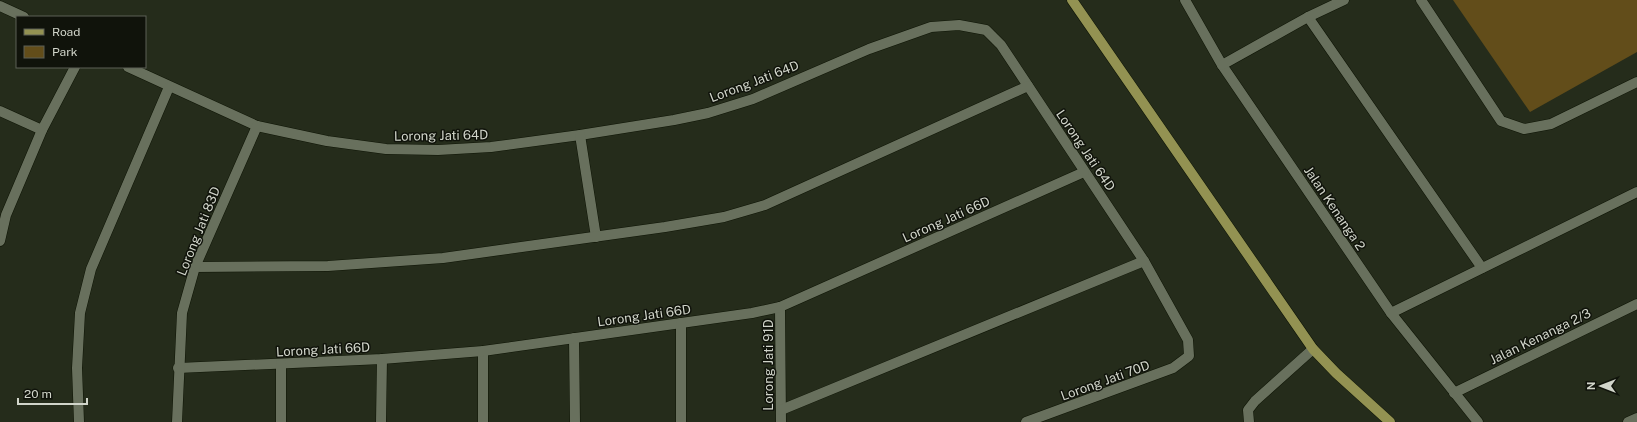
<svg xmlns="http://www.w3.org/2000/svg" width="1637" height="422" font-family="'Public Sans',sans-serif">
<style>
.green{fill:#624d1a}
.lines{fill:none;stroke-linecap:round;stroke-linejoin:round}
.minor-casing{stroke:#0e1405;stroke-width:11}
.major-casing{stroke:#0e1405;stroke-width:11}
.minor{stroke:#68705d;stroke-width:10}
.major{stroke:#939252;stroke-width:10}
.labels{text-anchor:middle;stroke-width:3;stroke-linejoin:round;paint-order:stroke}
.street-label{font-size:13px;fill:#d1d5ca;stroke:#10130b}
</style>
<rect width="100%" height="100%" fill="#252c1b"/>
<path class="green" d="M1453,0H1637V52L1530,112Z"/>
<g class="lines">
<defs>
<g id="minor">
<path d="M1185,0L1222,65L1391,313L1478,422"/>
<path d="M1421,0L1501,121L1524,129L1551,124L1637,82"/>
<path d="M0,6L24,17"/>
<path d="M1308,17L1482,268"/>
<path d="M1222,65L1308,17L1344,0"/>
<path d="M128,67L257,126L327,141L386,149L438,150L491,147L580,135L674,120L708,113L753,99L869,49L931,27L959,25L986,30L1001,45L1144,261L1188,340L1189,356L1173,368L1026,422"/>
<path d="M0,111L42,130"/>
<path d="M580,135L596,237"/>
<path d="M0,241L6,215L42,130L75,67"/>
<path d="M195,267L328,266L443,258L665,227L724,217L765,205L1028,86"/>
<path d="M780,307L781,422"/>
<path d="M1391,313L1637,192"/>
<path d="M574,338L575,422"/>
<path d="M483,351V422"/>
<path d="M178,368L382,359L483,351L752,313L780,307L1084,172"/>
<path d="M1454,393L1637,304"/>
<path d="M781,410L1144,261"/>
<path d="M79,422L77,368L80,313L91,269L169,87"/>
<path d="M177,422L182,313L195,267L257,126"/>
<path d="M281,422V364"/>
<path d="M381,422L382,359"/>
<path d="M681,422V323"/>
<path d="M1249,422L1248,410L1255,401L1313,349"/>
<path d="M1628,422L1637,418"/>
</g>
<path id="major" d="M1072,0L1313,349L1336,373L1390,422"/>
</defs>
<use href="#minor" class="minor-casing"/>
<use href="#major" class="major-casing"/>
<use href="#minor" class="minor"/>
<use href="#major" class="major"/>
</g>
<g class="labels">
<g class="street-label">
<text transform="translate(754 81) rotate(-21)" y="5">Lorong Jati 64D</text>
<text transform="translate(441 135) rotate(-1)" y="5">Lorong Jati 64D</text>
<text transform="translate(1086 150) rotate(56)" y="5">Lorong Jati 64D</text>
<text transform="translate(1335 208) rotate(56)" y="5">Jalan Kenanga 2</text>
<text transform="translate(946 219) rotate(-24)" y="5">Lorong Jati 66D</text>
<text transform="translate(198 231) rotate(-68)" y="5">Lorong Jati 83D</text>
<text transform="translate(644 315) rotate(-8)" y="5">Lorong Jati 66D</text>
<text transform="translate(1540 336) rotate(-26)" y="5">Jalan Kenanga 2/3</text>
<text transform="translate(323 349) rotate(-3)" y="5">Lorong Jati 66D</text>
<text transform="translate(768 365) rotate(-90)" y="5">Lorong Jati 91D</text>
<text transform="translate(1105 380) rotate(-20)" y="5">Lorong Jati 70D</text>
</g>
</g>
<rect x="16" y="16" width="130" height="52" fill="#10130b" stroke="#5d6157"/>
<rect x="24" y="29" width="20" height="6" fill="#939252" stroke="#5d6157"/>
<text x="52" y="36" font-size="12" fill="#d1d5ca">Road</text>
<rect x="24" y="46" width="20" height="12" fill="#624d1a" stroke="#5d6157"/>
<text x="52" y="56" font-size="12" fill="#d1d5ca">Park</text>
<g transform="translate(1601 386) rotate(270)" stroke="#10130b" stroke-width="3" paint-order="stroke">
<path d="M0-3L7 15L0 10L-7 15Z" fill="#d1d5ca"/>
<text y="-6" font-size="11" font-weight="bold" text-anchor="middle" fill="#d1d5ca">N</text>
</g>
<path d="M18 398v6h69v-6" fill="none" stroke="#d1d5ca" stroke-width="2"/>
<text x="24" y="398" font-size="12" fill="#d1d5ca" stroke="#10130b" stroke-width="3" paint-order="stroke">20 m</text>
</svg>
